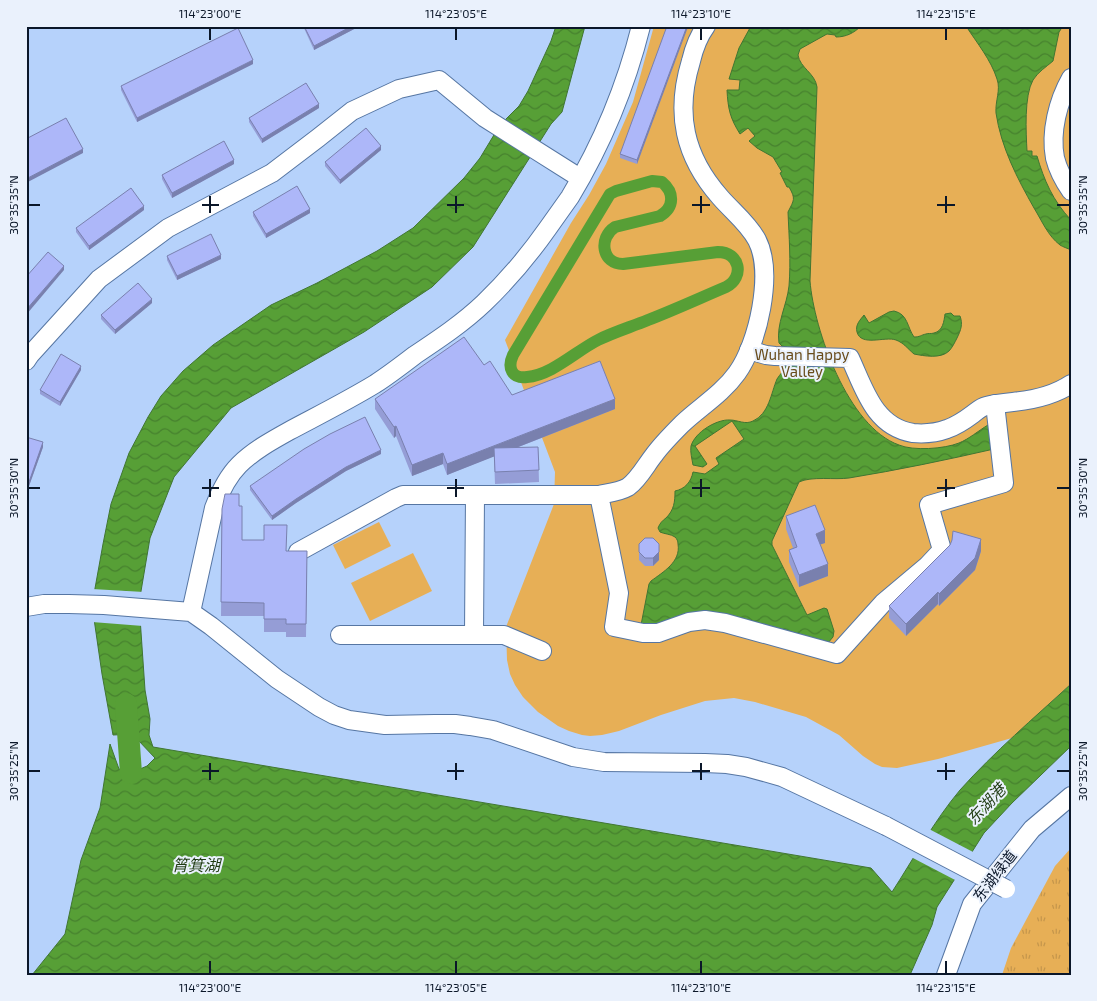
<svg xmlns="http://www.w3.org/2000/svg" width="1097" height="1001" font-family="'Exo 2','Noto Sans SC',sans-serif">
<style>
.grass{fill:url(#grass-tufts)}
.park{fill:#e7af56}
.water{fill:url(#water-waves);stroke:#407632}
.pier{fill:#b6d2fb}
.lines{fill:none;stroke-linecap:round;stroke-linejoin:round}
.canal{stroke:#579f36;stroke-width:12}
.river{stroke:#579f36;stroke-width:22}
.minor-casing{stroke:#5676a3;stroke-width:20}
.minor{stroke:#fff;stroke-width:18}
.minor-bridge-casing{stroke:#5676a3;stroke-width:20;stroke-linecap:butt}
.minor-bridge{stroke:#fff;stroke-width:18}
.wall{fill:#959dd6}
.shaded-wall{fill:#7980ae}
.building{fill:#adb7f9;stroke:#7980ae}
.ticks{fill:none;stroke:#0b1729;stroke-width:2}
.labels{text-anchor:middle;stroke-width:4;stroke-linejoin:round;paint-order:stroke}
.park-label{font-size:15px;fill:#694c1c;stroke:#eaf1fc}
.street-label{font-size:15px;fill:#0b1729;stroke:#eaf1fc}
.water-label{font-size:16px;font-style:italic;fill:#1f3b12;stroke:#eaf1fc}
.neatline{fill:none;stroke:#0b1729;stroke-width:2}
.ticks-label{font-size:12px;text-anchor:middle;fill:#0b1729}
</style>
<defs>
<pattern id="grass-tufts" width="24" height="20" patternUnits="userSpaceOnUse" patternTransform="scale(1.25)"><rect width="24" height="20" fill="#e7af56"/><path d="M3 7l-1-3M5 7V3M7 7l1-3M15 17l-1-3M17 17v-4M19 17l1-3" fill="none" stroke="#c5964b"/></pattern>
<pattern id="water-waves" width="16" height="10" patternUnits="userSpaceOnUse" patternTransform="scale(1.25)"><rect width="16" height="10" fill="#579f36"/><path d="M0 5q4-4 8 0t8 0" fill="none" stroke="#46812e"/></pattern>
</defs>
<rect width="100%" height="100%" fill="#b6d2fb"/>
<path class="grass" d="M1071,848V975H1002L1011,948L1055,866Z"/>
<g class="park">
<path d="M654,26H1071V684L1012,738L938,759L897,768L882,767L875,764L863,756L839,735L806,717L755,702L734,698L705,701L661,715L619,731L602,735L590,736L582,735L569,731L558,726L538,712L523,697L515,685L510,674L507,660L506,627L554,504L555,472L505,340L571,223L589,195L606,164L633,102Z"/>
<path d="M379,522L391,546L345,569L333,545Z"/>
<path d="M413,553L432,591L370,621L351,583Z"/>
</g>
<g class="water">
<path d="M556,26H585L562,112L551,124L473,247L432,287L364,332L231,408L174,477L150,538L139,603L145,690L150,719L149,735L153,747L871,868L892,892C914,858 934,821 960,790C994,752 1034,718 1071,684V746L1012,803L984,833L937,907L932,925L910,975H32L65,934L81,860L100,808L110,744L119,769L131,773L147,766L155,758L138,740L136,734L113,735L102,674L92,605L103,544L111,504L129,453L148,417L161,396L183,371L213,345L271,305L317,283L377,251L413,228L464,178L480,158L500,125L519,106L528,91L551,41Z"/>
<path d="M751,26H861C854,33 846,37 836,37L835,35L827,34L800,49L798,55C800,68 815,73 817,87L810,281C814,330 848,427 899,445C913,451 944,449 959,443C969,439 978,431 988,425L992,424L994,449C946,460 898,470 849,478C835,480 811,476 799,482L772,541V545L807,615L824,608L827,609L834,631L833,637L827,644L725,618L660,627L641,625L649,584L651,581C663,572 681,562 678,544C678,541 677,539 675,537C671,534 664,534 660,532L658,528C660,523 662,521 666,518C674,510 675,502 675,491C685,489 691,482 693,472L705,474L719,464L716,458L744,439L732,421L695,446L707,464L703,467L693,465C692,459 690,452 691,446C695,432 717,419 730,420C738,420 745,425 753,421C769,414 771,393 777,379C780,374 784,371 786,366C788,362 787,352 787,347L782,346L779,343C776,324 787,305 789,286C791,262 789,236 788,212C794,200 796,199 789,187H787L780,173L782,172L773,157L757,148L749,141L755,136L748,128L740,134C730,118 728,109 727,90H739L740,80L729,79L739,48Z"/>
<path d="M966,26H1063L1059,32L1053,61C1046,67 1038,72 1033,80C1024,96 1026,132 1027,151H1032V156H1037C1044,180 1053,201 1071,220V250C1067,248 1063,247 1060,245C1048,236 1042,221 1034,208C1017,178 1001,147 996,113C995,101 1001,90 997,79C991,60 977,43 966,26Z"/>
<path d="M894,311C908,314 907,327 914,337C920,337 921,335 926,334C928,333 931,334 934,333C943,331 944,321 945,314L951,313L954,316H960C963,324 961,330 957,338C955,342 952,348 949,351C941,359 924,356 914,354C908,349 904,343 896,340C885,336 861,347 857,332C855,325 860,320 864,315L869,323L889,312Z"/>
</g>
<g class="pier">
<path d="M92,589L144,592L142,604L143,626L92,622L89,605Z"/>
<path d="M929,829L975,853L957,881L911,857Z"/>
</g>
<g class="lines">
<path class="canal" d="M652,181L662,182C674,192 675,207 660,216L615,227C598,238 602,264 623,264L718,252C740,252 745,277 726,287C700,298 674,310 648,320C631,327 614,332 598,340C576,351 552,375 527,377C512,379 507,368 513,355L610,194L616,191Z"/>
<path class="river" d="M126,704L131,773"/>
<defs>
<g id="minor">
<path d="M706,26C698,37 694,48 691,61C675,113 684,156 720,197C732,211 748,223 757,240C774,273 758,344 737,373C722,394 700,407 682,424C672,434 662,444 654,455C646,465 639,479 628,487C619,492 608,493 599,495L619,593L614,627L643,633H658L689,622L705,620L725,623L837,654L883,603L927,566L942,550L929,505L1004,483L995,404"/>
<path d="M1071,78C1058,101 1050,132 1055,158C1058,170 1064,181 1071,191"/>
<path d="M749,350L766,355L775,356L850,358C864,388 874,427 913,433C924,434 936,433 947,429C956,426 965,420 973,414C977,411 981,407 986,406C995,404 1004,403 1013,402C1033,400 1053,396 1071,384"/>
<path d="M26,361L30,355L99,279L168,228L272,173L318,138L352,111L399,89L439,80L485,118L580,178"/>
<path d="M298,552L396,498L403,495H599"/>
<path d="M26,607L44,604H69L104,605L191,612L211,626L277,679L319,707L334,715L349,720L385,725L435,724H455L470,726L493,730L573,757L604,762L705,763L727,764L746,767L782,777L886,826"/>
<path d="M191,612L214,508C220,492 227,477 239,465C253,451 271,441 289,431C317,416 347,401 375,384C389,375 402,365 415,355C439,339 463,323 484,303C508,280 529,255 548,228C555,218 563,207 570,197C602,144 626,86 641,26"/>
<path d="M474,634L475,495"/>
<path d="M340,635H504L542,651"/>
<path d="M946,975L972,904L1032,829L1071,796"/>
</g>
</defs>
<use href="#minor" class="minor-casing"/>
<use href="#minor" class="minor"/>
<defs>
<path id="minor-bridge" d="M886,826L1006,889"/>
</defs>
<use href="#minor-bridge" class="minor-bridge-casing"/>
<use href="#minor-bridge" class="minor-bridge"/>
</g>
<g class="wall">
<path d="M303,26H358V27L314,50Z"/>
<path d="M688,26L637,164L620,158V154Z"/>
<path d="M253,64L137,122L121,90V86Z"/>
<path d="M319,108L262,143L249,122V118Z"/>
<path d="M381,150L340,184L325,166V162Z"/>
<path d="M234,164L172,198L162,179V175Z"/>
<path d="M144,210L89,250L76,232V228Z"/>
<path d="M253,212L310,213L266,238L253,216Z"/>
<path d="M167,256L221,259L177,280L167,260Z"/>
<path d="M152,303L115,334L101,319V315Z"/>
<path d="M484,365L512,395L615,409L516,448L538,447L539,482L495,484L494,456L447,475L443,464L412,476L396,436L394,438L375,409V399Z"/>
<path d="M81,370L60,406L40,394V390Z"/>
<path d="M26,437L43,447L29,486L26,485Z"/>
<path d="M381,454L346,471L296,503L272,520L250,490V486Z"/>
<path d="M239,506L242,540L287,551H307L306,637H286V632H264V616H221L222,509Z"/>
<path d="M786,516L825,543L820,544L828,576L799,587L789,562V550L793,548L786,529Z"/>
<path d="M639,544L659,560L653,566H645L639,560Z"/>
<path d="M981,551L975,570L939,606L938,604L906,636L889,618V606Z"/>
</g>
<g class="shaded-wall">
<path d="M352,26H358V27L314,50V46Z"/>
<path d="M687,26L688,27L637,164V160Z"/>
<path d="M253,60V64L137,122V118Z"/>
<path d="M319,104V108L262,143V139Z"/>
<path d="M381,146V150L340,184V180Z"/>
<path d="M83,149V153L26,183V179Z"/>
<path d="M234,160V164L172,198V193Z"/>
<path d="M144,206V210L89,250V246Z"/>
<path d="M310,209V213L266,238V234Z"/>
<path d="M221,255V259L177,280V276Z"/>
<path d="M64,266V270L26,315V310Z"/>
<path d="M152,299V303L115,334V330Z"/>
<path d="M81,366V370L60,406V402Z"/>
<path d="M615,399V409L447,475V464Z"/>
<path d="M396,426V436L394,438V427Z"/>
<path d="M43,442V447L29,486V482Z"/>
<path d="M381,450V454L346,471L296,503L272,520V516L296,499L346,467Z"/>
<path d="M443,453V464L412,476V465Z"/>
<path d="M825,530V543L816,546V534Z"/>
<path d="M981,539V551L975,570L939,606V594Z"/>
<path d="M659,552V560L653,566V558Z"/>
<path d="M828,564V576L799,587V575Z"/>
<path d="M938,592V604L906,636V624Z"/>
</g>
<g class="building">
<path d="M304,26H352L314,46Z"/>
<path d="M667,26H687L637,160L620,154Z"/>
<path d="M238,28L253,60L137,118L121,86Z"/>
<path d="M306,83L319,104L262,139L249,118Z"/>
<path d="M66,118L83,149L26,179V139Z"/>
<path d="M366,128L381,146L340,180L325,162Z"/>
<path d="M224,141L234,160L172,193L162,175Z"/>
<path d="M297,186L310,209L266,234L253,212Z"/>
<path d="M131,188L144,206L89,246L76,228Z"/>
<path d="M211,234L221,255L177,276L167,256Z"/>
<path d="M48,252L64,266L26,310V277Z"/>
<path d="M138,283L152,299L115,330L101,315Z"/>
<path d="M464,337L484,365L490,361L512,395L600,361L615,399L447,464L443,453L412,465L396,426L394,427L375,399Z"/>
<path d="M61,354L81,366L60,402L40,390Z"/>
<path d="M365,417L381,450L346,467L296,499L272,516L250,486L304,449L330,434Z"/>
<path d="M26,437L43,442L29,482L26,481Z"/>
<path d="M538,447L539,470L495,472L494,448Z"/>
<path d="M225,494H239V506H242V540H264V525H287L286,551H307L306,624H286V619H264V603L221,602L222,509Z"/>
<path d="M815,505L825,530L816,534L828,564L799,575L789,550L797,547L786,516Z"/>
<path d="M953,531L981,539L975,558L939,594L938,592L906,624L889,606L950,545L952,540Z"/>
<path d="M645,538H653L659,544V552L653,558H645L639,552V544Z"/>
</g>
<path class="ticks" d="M210,28V40M456,28V40M701,28V40M946,28V40M210,196V213M456,196V213M701,196V213M946,196V213M28,205H40M202,205H219M447,205H464M692,205H710M937,205H955M1057,205H1070M210,479V497M456,479V497M701,479V497M946,479V497M28,488H40M202,488H219M447,488H464M692,488H710M937,488H955M1057,488H1070M210,763V780M456,763V780M701,763V780M946,763V780M28,771H40M202,771H219M447,771H464M692,771H710M937,771H955M1057,771H1070M210,961V974M456,961V974M701,961V974M946,961V974"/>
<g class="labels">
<g class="park-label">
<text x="802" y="360">Wuhan Happy<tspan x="802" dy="17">Valley</tspan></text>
</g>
<g class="street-label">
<text transform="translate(995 876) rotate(-52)" y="5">东湖绿道</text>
</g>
<g class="water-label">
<text transform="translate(986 804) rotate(-47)" y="6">东湖港</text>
<text x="196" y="871">筲箕湖</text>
</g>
</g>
<rect width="1097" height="1001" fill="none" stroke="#eaf1fc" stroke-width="55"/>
<rect x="28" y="28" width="1042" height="946" class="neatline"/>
<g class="ticks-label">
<text x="210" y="18">114°23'00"E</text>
<text x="456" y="18">114°23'05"E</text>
<text x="701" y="18">114°23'10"E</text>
<text x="946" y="18">114°23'15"E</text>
<text transform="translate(14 205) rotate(-90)" y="4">30°35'35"N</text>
<text transform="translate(1083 205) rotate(-90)" y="4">30°35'35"N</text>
<text transform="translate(14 488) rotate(-90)" y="4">30°35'30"N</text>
<text transform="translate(1083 488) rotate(-90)" y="4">30°35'30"N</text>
<text transform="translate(14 771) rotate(-90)" y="4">30°35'25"N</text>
<text transform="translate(1083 771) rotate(-90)" y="4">30°35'25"N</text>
<text x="210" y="992">114°23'00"E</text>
<text x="456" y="992">114°23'05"E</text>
<text x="701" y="992">114°23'10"E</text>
<text x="946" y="992">114°23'15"E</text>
</g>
</svg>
